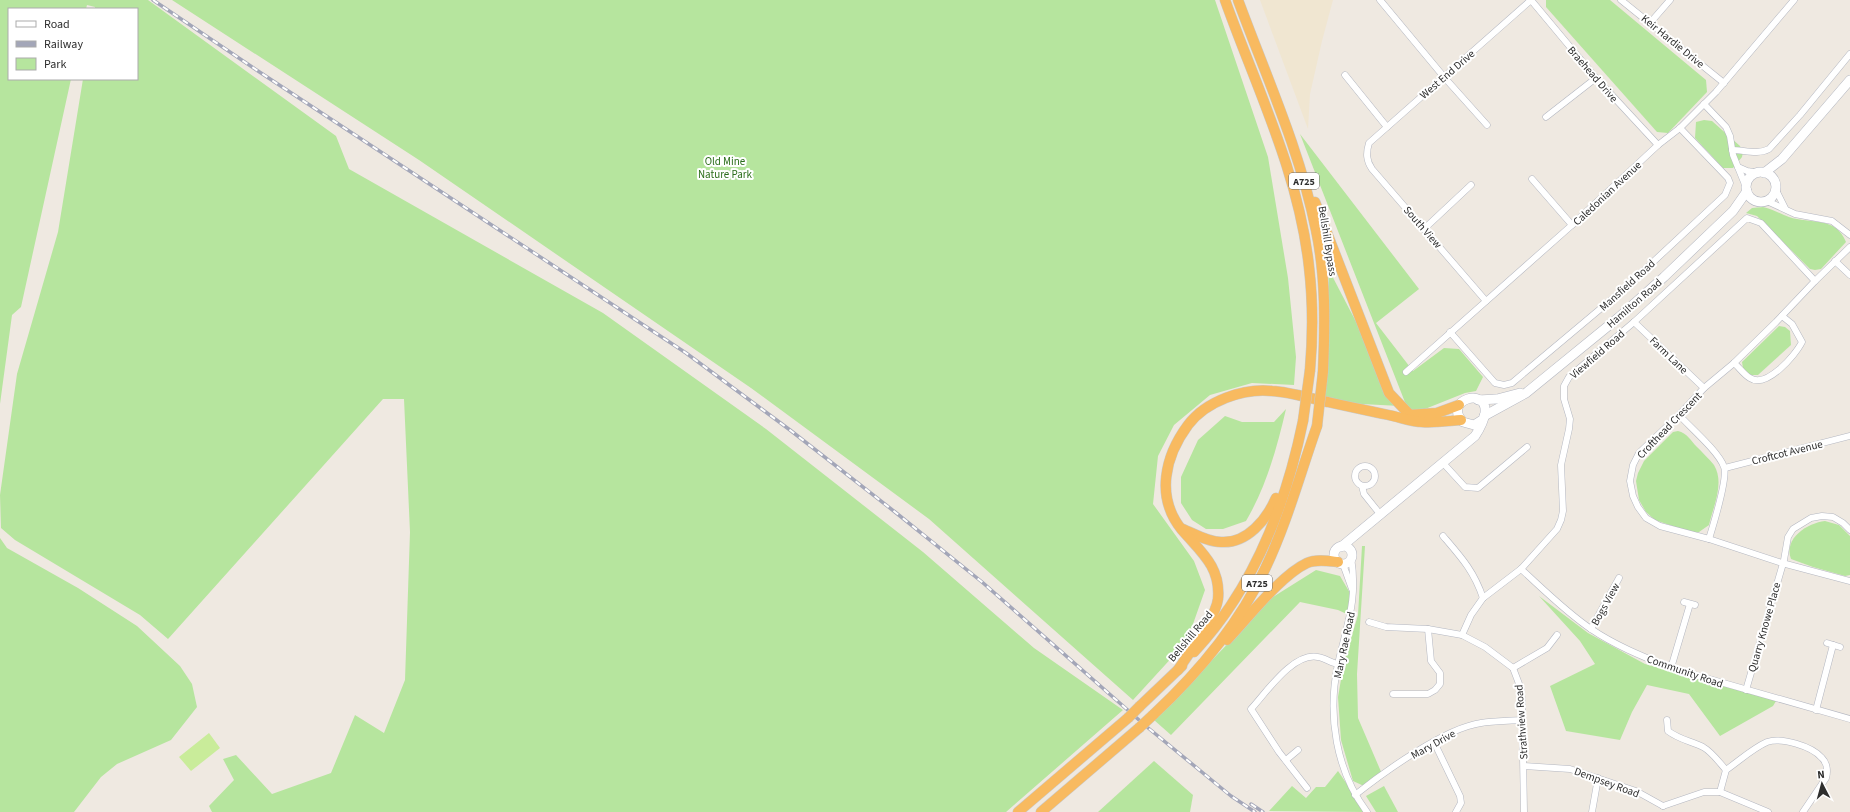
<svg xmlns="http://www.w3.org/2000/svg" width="1850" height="812" font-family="'Source Sans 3',sans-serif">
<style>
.education{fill:#f0e6d1}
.green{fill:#b6e59e}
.pitch{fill:#c9ec9a}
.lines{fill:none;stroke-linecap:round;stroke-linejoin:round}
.minor-casing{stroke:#b4b7c1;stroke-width:7}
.secondary-casing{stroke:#b4b7c1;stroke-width:10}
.trunk-casing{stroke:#c9c9c9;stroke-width:11}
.minor{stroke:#fff;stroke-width:6}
.secondary{stroke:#fff;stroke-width:9}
.trunk{stroke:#f8ba60;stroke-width:10}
.rail-casing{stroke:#a3a6b8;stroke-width:3.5}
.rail{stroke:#fff;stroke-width:2;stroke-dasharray:6;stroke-linecap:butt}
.trunk-bridge-casing{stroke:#c9c9c9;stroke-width:11;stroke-linecap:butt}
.trunk-bridge{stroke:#f8ba60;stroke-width:10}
.labels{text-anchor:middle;stroke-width:4;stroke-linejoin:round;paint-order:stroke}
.shield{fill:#fff;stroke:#6d6d6d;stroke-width:1}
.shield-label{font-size:10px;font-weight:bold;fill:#2e2e2e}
.street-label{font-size:11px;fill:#2e2e2e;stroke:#fff}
.park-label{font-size:11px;fill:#2c6e1b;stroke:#fff}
</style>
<rect width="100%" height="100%" fill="#efe9e1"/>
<path class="education" d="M1260,0H1333L1322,41L1310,94L1308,129Z"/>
<g class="green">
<path d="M0,0H148L336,136L349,169L603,313L766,429L923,552L1034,648L1123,710L1006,812H212L209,806L234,780L223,759L236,755L272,794L331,773L355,715L384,733L405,680L410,532L404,399H383L168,639L140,615L15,540L1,528L0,495L17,374L58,232L83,79H137V9H95V7L87,5L86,9H9V79H71L21,307L12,315L0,404Z"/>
<path d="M172,0H1215L1268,157L1288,278L1296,357L1294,385L1252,383L1210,395L1174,425L1158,456L1153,504L1194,561L1205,590L1187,641L1133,700L929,519L751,388L419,160Z"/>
<path d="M1546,0H1610L1706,80L1707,92L1668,133L1657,132L1546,7Z"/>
<path d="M1704,120L1712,121L1740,146L1743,152L1742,157L1733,168H1723L1695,138L1696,122Z"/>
<path d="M1300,134L1419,289L1376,323L1413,371L1444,348L1459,349L1483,377L1476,391L1465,393L1410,415Z"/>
<path d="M1763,207C1773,209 1780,214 1789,217C1810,224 1836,216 1846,242L1821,269L1815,270L1810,269L1757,216L1746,213L1752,208Z"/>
<path d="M1329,270L1400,406L1323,402Z"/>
<path d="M1779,326L1785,327L1790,331L1791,345L1758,375H1750L1743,368L1742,362Z"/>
<path d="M1286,409C1277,448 1266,487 1246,521L1223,529H1206L1192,520L1181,503V477L1198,440L1225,416L1242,422H1274Z"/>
<path d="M1678,431C1687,433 1691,441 1697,447C1702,452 1709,459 1714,465C1725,483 1713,507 1709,525L1699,532L1693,533L1655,520L1646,512L1639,500L1636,481L1638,473L1644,461L1673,432Z"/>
<path d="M1825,521L1839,525L1850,536V575L1845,576L1813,567L1791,559C1783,538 1808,523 1825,521Z"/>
<path d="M0,538L7,548L78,588L137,626L180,666L192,684L197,707L171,740L117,764L101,777L74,812H0Z"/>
<path d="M1362,546H1365L1357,674L1358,718L1382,774L1364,786L1353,781L1341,740L1338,697L1344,662L1358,615Z"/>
<path d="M1316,570L1340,576L1350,593L1349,615L1338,610L1300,602L1171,735L1154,720L1273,597Z"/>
<path d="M1539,596L1588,633L1645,664L1776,701L1773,706L1720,736L1689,694L1647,685L1632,712L1620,740L1566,731L1550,686L1595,664L1580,641Z"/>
<path d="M1154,761L1193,795L1190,812H1098Z"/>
<path d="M1338,771L1366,812L1269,811L1292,786L1306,798L1316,787H1325Z"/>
<path d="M1384,786L1398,812H1376L1366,796Z"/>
</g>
<path class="pitch" d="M209,733L220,748L191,771L179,757Z"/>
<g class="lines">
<defs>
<g id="minor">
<path d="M1380,0L1444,77L1487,125"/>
<path d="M1531,0L1596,78L1658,145"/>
<path d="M1621,0L1724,83"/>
<path d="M1650,23L1670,0"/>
<path d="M1345,75L1387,127"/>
<path d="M1704,104L1726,127L1730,136L1733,155L1746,187"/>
<path d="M1546,117L1596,78"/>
<path d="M1732,150C1744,150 1758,155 1769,149L1800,115L1850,54"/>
<path d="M1738,167L1747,171L1760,173"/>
<path d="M1532,179L1572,225"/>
<path d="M1776,190L1785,208"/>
<path d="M1767,201L1795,214L1832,221L1850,235"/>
<path d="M1424,229L1471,185"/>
<path d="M1850,247L1815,281L1776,322L1734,363L1704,388L1679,415L1639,453L1633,465L1630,481L1633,496L1638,507L1646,518L1660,526L1709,539L1782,563L1850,581"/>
<path d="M1835,261L1850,275"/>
<path d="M1486,301L1372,169C1366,160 1366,153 1369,143L1531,0"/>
<path d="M1634,322L1704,388"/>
<path d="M1450,332L1495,383L1504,385L1512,383L1624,289L1725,195L1730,183L1728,178L1680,128"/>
<path d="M1734,363C1739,367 1744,375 1750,378C1766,389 1795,356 1802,342L1792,324L1782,316"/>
<path d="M1406,372L1572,225L1658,145L1680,128L1716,92L1794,0"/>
<path d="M1679,415C1691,428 1719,452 1724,467C1728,477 1713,526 1709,539"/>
<path d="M1443,463L1465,487L1478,488L1527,447"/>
<circle cx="1365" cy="476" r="10"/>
<path d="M1725,468L1850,436"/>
<path d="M1362,486L1364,494L1380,514"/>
<path d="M1443,536C1461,557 1474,571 1483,598"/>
<path d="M1351,557C1358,600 1347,624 1338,664C1327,715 1336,771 1367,812"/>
<path d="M1343,564L1352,589"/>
<path d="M1521,569C1543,589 1566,612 1591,629C1616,646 1644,657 1671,668L1850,719"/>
<path d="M1684,602L1695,605"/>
<path d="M1369,622L1386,627L1428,629L1462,635L1485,647L1513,668L1521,689L1522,701L1524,812"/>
<path d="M1591,629L1619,578"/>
<path d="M1462,635L1471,615L1483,598L1521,569L1557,529L1561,520L1563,511L1561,465L1569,429L1570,419L1564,399V386L1569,377L1634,322L1747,218L1761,223L1815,281"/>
<path d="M1827,643L1840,647"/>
<path d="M1513,668L1547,648L1557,635"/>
<path d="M1671,668L1690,604"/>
<path d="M1746,690L1784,560L1788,537L1793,529L1811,518L1822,516L1833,517L1843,523L1850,530"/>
<path d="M1393,694H1428L1435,690L1440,684V673L1431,661L1428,629"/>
<path d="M1816,710L1833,645"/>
<path d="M1667,720L1668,731C1680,740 1691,741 1703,747C1712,752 1719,762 1726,770"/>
<path d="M1434,742L1460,796L1461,803L1456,812"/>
<path d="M1286,760L1298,750"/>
<path d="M1524,766L1570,769L1636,791L1663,806"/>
<path d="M1307,788L1279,752L1251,709C1266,693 1293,652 1318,657C1325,658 1331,663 1338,664"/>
<path d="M1720,792L1726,770C1739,761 1753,748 1767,742C1781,737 1812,746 1822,758C1827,763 1828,771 1826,778L1803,812"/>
<path d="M1355,795C1384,772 1445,728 1481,723C1494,721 1508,721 1521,720"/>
<path d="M1663,806L1704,792H1720L1768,812"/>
<path d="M1592,812L1598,778"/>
</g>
<g id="secondary">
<circle cx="1761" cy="187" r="15"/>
<path d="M1764,173L1782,159L1850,80"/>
<path d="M1478,400L1497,399L1520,393"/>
<path d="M1484,416L1526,393L1618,318L1664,277L1733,211L1747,191"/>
<circle cx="1343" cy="555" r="9"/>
<path d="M1341,547L1475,436C1479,430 1484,421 1485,413C1488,386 1442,400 1463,422L1474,425L1482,420"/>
</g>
<g id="trunk">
<path d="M1225,0C1256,87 1299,173 1309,267C1313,301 1313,335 1310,370"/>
<path d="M1238,0C1266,76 1300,150 1316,230C1326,277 1325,325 1323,372"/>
<path d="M1315,202L1389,393L1410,415"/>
<path d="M1407,415L1437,413L1459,405"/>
<path d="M1183,529C1195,534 1208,542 1221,542C1247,544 1267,519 1276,498"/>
<path d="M1227,640C1248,618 1281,575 1307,563C1316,559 1328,561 1338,562"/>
<path d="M1194,652C1253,589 1286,504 1303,421"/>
<path d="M1178,670C1189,653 1216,617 1218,599C1221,567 1201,552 1182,530C1155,497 1165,456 1188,425C1206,401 1243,388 1272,391C1290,392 1309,398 1328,402C1349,407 1371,411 1393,416C1402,418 1412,422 1422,422C1435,423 1448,421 1461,420"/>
<path d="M1140,706L1182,666"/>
<path d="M1153,715C1197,674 1239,624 1265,569C1287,523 1300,474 1317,426"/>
<path d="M1018,812L1128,718"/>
<path d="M1041,812L1139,728"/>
</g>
</defs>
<use href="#minor" class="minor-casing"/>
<use href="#secondary" class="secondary-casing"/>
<use href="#trunk" class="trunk-casing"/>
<use href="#minor" class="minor"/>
<use href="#secondary" class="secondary"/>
<use href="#trunk" class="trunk"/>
<defs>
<g id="rail">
<path d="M153,0L261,73L686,353L790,430L895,512L982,582L1147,727L1231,796L1255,812"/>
<path d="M1251,804L1263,812"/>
</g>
</defs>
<use href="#rail" class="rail-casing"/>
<use href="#rail" class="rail"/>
<defs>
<g id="trunk-bridge">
<path d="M1303,421L1310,370"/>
<path d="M1317,426L1323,372"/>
<path d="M1128,718L1140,706"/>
<path d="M1139,728L1153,715"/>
</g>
</defs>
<use href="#trunk-bridge" class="trunk-bridge-casing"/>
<use href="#trunk-bridge" class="trunk-bridge"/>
</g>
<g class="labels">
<g class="shield">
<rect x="1289" y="173" width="30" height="16" rx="3"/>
<rect x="1242" y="575" width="30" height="16" rx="3"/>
</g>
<g class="shield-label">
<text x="1304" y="185">A725</text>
<text x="1257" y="587">A725</text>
</g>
<g class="street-label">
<text transform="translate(1673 41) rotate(39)" y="4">Keir Hardie Drive</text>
<text transform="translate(1447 74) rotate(-41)" y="4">West End Drive</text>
<text transform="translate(1593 74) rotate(49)" y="4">Braehead Drive</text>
<text transform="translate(1607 193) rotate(-43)" y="4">Caledonian Avenue</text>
<text transform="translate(1423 227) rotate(49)" y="4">South View</text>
<text transform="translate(1328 241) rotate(81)" y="4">Bellshill Bypass</text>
<text transform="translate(1627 285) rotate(-42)" y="4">Mansfield Road</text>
<text transform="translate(1634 303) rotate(-41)" y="4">Hamilton Road</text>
<text transform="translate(1597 354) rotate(-41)" y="4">Viewfield Road</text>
<text transform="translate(1669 355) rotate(44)" y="4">Farm Lane</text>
<text transform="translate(1669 425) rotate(-46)" y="4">Crofthead Crescent</text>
<text transform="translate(1787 452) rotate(-14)" y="4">Croftcot Avenue</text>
<text transform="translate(1605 604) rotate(-61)" y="4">Bogs View</text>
<text transform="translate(1764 627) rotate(-74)" y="4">Quarry Knowe Place</text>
<text transform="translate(1190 636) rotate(-50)" y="4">Bellshill Road</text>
<text transform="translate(1344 645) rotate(-78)" y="4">Mary Rae Road</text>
<text transform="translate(1685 671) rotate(19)" y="4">Community Road</text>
<text transform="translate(1521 722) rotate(-94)" y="4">Strathview Road</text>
<text transform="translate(1433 744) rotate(-29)" y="4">Mary Drive</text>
<text transform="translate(1607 782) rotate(20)" y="4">Dempsey Road</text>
</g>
<g class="park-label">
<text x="725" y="165">Old Mine<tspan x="725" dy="13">Nature Park</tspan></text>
</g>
</g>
<rect x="8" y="8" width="130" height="72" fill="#ffffff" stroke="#ababab"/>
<rect x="16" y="21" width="20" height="6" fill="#ffffff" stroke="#ababab"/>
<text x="44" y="28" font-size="12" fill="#2e2e2e">Road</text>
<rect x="16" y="41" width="20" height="6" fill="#a3a6b8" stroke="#ababab"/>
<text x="44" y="48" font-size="12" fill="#2e2e2e">Railway</text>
<rect x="16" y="58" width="20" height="12" fill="#b6e59e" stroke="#ababab"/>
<text x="44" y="68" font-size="12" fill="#2e2e2e">Park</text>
<g transform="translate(1822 784) rotate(354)" stroke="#ffffff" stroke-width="3" paint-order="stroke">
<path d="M0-3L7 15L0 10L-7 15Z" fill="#2e2e2e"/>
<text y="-6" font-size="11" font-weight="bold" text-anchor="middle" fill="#2e2e2e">N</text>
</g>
</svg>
